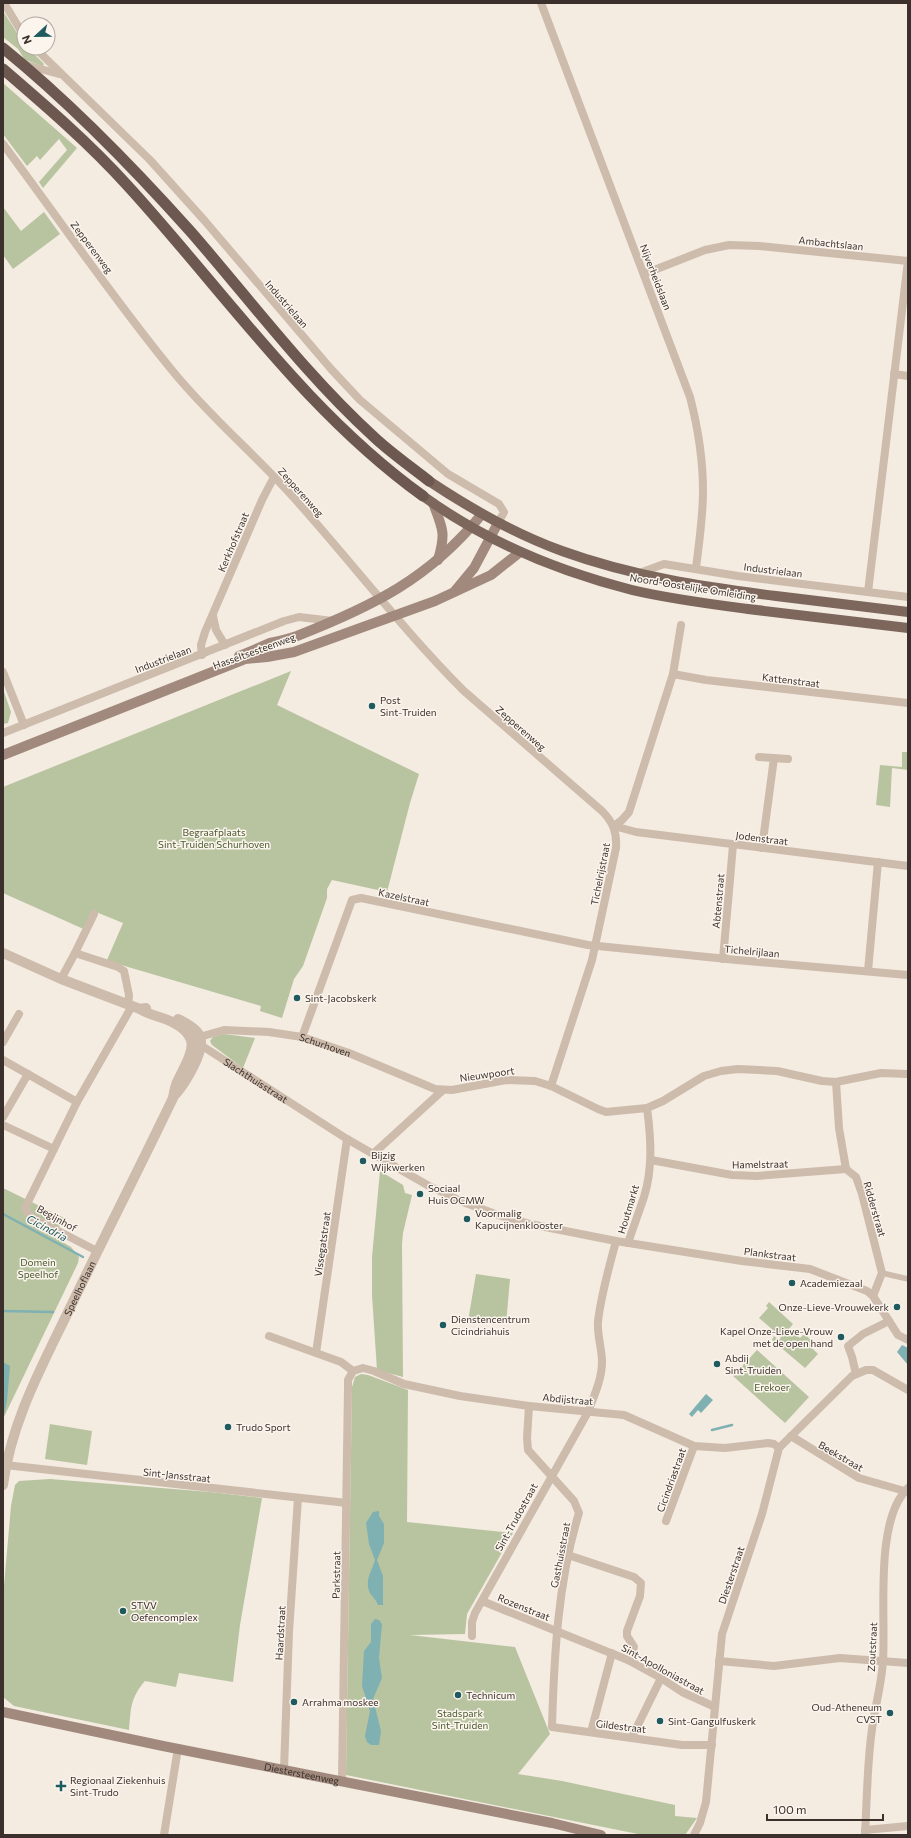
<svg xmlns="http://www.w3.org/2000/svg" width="911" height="1838" font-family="Commissioner,sans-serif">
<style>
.green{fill:#b8c4a0}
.water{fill:#7fb0b2}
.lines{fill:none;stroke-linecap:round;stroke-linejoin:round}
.stream{stroke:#7fb0b2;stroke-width:2.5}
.pedestrian{stroke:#cdbbac;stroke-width:5.5}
.minor{stroke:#cdbbac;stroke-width:8}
.tertiary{stroke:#cdbbac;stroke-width:10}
.secondary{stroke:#a18a7d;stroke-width:10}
.primary{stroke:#7d675c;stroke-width:10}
.trunk{stroke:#6c584f;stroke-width:11}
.poi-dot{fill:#1f5a5e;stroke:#fbf5ee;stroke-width:1.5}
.labels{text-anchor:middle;stroke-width:3;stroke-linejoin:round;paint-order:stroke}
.street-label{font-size:10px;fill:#3b302b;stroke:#fbf5ee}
.poi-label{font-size:10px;fill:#3b302b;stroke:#fbf5ee;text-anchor:start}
.park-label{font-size:10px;fill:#4a5a2e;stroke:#fbf5ee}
.water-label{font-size:11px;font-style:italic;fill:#1f5a5e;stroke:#fbf5ee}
</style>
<rect width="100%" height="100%" fill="#f4ebe1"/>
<g class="green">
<path d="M3,11L24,44V48H28L44,64L43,66L25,60L18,49L3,37Z"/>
<path d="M3,83L77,148L43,188L39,182L67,150L59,139L40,160L37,156L27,166L3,134Z"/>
<path d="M3,207L21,231L44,212L60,234L13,269L3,255Z"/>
<path d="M291,671L277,705L419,774L410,803L387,892L332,880L327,889V898L303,966L294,979L282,1018L260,1011L261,1006L128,967L107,960L123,923L96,912L88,931L3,893V787Z"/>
<path d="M3,689L11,712L8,723L3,724Z"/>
<path d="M902,752H908V770L892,768L890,807L876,805L880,765L902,767Z"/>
<path d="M224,1034L255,1038L243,1068L212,1045L210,1041L213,1037Z"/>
<path d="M380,1171L403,1185L405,1193L412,1195L403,1233L402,1244L403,1377L377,1370L372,1295V1257Z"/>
<path d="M3,1188L64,1218L54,1237L71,1247L79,1257L78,1263L3,1419Z"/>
<path d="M476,1274L510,1279L506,1324L468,1321Z"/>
<path d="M769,1302L793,1324L789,1329L800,1338L803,1335L807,1336L814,1344L812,1348L818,1354L805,1368L772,1340L774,1336L779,1340L781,1337L759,1318L768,1308L766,1306Z"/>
<path d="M757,1350L809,1397L785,1423L733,1376Z"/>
<path d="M361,1374L368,1375L408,1390L407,1522L513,1533L467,1614L465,1634L410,1635L515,1647L550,1734L518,1774L562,1781L675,1805V1816L697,1818L685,1835H643L346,1775L352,1387L355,1377Z"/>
<path d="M50,1424L92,1431L87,1465L45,1459Z"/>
<path d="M50,1479L210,1492L262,1498L240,1625L233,1682L179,1673L176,1687L145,1681C130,1698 131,1709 129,1730L14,1706L3,1697V1597L11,1506L15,1485L19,1481Z"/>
</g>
<g class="water">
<path d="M902,1345L908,1348V1365L897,1352Z"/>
<path d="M3,1362L10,1366L7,1401L3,1419Z"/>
<path d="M706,1394L713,1400L701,1413L698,1410L692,1417L689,1414Z"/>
<path d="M379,1511V1516L384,1524V1543L377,1560L383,1576V1605H378C376,1599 371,1596 369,1591C365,1579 372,1571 375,1560L369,1544L366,1523L373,1512Z"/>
<path d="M375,1619L379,1620L382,1624L379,1658L382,1678L373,1699L381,1731L379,1745H371L367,1742L365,1736L370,1711L362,1686L364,1651L371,1642V1624Z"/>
</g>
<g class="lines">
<g class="stream">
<path d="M3,1214L83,1257"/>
<path d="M3,1311L53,1312"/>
<path d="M712,1430L732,1425"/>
</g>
<path class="pedestrian" d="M882,1273L908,1279"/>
<g class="minor">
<path d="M4,3L24,36"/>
<path d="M541,3L690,397C698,428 703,459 703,491C703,517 699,543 696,568"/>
<path d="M35,48L150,160L204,220L331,369L360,400L448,474L499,504L504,512L498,523"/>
<path d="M26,65L59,74"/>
<path d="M3,144C59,219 112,297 171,369C211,419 261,459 302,507C356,568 406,633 464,691L602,811C613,822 617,832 616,848L592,960L551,1086"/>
<path d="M644,274L705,250L729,245L759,246L908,261L868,592"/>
<path d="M894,374L908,376"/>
<path d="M637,574L664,564L738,576L908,597"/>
<path d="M213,616L216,630L225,645"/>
<path d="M202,655L201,645L205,632L262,500L274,477"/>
<path d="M3,672L24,725"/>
<path d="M673,674L706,680L908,703"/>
<path d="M3,733L284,621L299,617L333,621"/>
<path d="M759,757L788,759"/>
<path d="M614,826L636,832L908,866"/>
<path d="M614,826L622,820L629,812L673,674L681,625"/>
<path d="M762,848L774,758"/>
<path d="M75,953L118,967L124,971L129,995L128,1005"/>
<path d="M723,959L733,845"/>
<path d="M868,971L878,862"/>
<path d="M61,979L75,953L94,914"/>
<path d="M302,1037L352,900L361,898L588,945L737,960L908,975"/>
<path id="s1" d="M196,1038L224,1030L269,1032L302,1037L349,1053L435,1089L452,1090L506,1080L535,1081L551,1086L598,1109L606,1112L647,1108L663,1101L704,1076L721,1071L738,1069L777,1071L822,1081L836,1082L881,1073L908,1074"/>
<path d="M3,1042L19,1014"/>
<path id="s2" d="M196,1042L347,1139L429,1186L463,1202L498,1215L530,1224L616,1241L742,1261L810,1269L867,1291L873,1296L898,1335L908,1340"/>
<path d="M3,1060L77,1102"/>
<path d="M836,1082L839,1128L846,1169L856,1177L862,1194L882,1273L873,1296"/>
<path d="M3,1117L28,1074"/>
<path d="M3,1125L54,1149"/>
<path d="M373,1154L443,1090"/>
<path d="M651,1160L732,1175L757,1176L846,1169"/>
<path d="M628,1243C633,1228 639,1212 644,1197C653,1168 651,1138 647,1108"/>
<path d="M97,1251L33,1218L27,1212L25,1208L77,1102L132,1006"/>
<path d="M269,1336L341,1362L353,1371"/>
<path d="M316,1353L347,1139"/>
<path d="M353,1371L363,1368L374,1371L404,1384L460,1396L529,1406L624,1415L694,1446L725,1448L768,1443L774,1444L779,1448"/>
<path d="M856,1374L852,1357L848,1346L863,1334L889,1321"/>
<path d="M529,1406L527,1438L528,1450L574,1501L579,1513C558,1580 554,1657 552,1727L682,1745H712"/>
<path d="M791,1436L859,1478L908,1492"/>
<path d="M5,1465L347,1503"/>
<path d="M666,1521L694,1446"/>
<path d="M568,1555L634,1577L641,1583L640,1596L627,1631V1636L634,1647L628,1660"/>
<path d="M482,1601L628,1660L661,1678L682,1692L715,1707"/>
<path d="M472,1636V1622L475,1613L588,1412C594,1396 602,1379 602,1362C602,1349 597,1335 598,1322C601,1294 609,1268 616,1241"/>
<path d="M719,1661L774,1666L840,1658L908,1663"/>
<path d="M591,1732L612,1653"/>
<path d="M632,1737L661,1678"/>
<path d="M284,1769L289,1632L298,1498"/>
<path d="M342,1780L348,1388V1380L353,1371"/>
<path d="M865,1830L908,1826"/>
<path d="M164,1835L178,1748"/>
<path d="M694,1835L700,1823L706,1802L722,1634L762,1514L779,1448L852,1376L866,1370H873L908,1390"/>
<path d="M865,1835C867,1800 867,1764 872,1729C875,1706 882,1683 883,1660C886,1615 874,1520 908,1488"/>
</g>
<g class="tertiary">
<path d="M3,953L61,979L140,1009L146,1008"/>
<path d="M175,1095C185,1084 206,1050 200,1036C196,1028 186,1023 178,1019"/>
<path id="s3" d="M3,1485C11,1422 42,1366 69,1310C103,1239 139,1169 173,1098C174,1092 175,1085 178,1080C189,1057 204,1039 174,1023C163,1017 151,1016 140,1009"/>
</g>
<g class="secondary">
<path d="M433,503C443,529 446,533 438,560"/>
<path d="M455,591L474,568L498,523"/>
<path d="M239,656C250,652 260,647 270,643C279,641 288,639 297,636C373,606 429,579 482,514"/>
<path d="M3,755L245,659L267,657L294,652L435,601L491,575L520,552"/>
<path id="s4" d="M3,1712L163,1746L552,1823L601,1835"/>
</g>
<g class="primary">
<path d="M429,481C471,509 515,534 562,551C631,576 703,587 776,596C820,601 864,607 908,612"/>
<path d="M423,496C485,541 557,571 632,590C670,599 710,604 748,609C802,615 855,622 908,628"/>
</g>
<g class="trunk">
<path d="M3,48C72,104 132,166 191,232C251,301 306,375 374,437C391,453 410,466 429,481"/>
<path d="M3,69C46,106 89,143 127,185C224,291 305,411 423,496"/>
</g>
</g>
<g class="poi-dot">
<circle cx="372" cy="706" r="4"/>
<circle cx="297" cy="998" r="4"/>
<circle cx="363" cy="1161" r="4"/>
<circle cx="420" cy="1194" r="4"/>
<circle cx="467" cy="1219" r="4"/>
<circle cx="792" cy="1283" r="4"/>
<circle cx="897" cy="1307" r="4"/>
<circle cx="443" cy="1325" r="4"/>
<circle cx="841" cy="1337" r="4"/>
<circle cx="717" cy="1364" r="4"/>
<circle cx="228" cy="1427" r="4"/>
<circle cx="123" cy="1611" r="4"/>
<circle cx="458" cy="1695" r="4"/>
<circle cx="294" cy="1702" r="4"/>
<circle cx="890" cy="1713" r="4"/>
<circle cx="660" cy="1721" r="4"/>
<path d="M59 1780h4v4h4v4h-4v4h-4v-4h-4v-4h4z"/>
</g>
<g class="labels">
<g class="street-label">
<text transform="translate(831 243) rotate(6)" y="4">Ambachtslaan</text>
<text transform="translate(92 247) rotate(53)" y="4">Zepperenweg</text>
<text transform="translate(656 277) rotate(69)" y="4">Nijverheidslaan</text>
<text transform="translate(287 304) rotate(49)" y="4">Industrielaan</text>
<text transform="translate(301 492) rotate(48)" y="4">Zepperenweg</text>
<text transform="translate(233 542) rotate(-67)" y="4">Kerkhofstraat</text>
<text transform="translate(773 570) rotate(7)" y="4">Industrielaan</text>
<text transform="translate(693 587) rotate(9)" y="4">Noord-Oostelijke Omleiding</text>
<text transform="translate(254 651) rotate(-20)" y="4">Hasseltsesteenweg</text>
<text transform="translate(163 659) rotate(-21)" y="4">Industrielaan</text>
<text transform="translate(791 680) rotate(7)" y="4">Kattenstraat</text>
<text transform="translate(521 728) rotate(41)" y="4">Zepperenweg</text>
<text transform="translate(762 838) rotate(7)" y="4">Jodenstraat</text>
<text transform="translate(600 874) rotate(-79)" y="4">Tichelrijstraat</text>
<text transform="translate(404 897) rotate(12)" y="4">Kazelstraat</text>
<text transform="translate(718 901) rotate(-85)" y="4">Abtenstraat</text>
<text transform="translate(752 951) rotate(5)" y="4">Tichelrijlaan</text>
<text dy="4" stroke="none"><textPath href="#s1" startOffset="132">Schurhoven</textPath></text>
<text transform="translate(487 1074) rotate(-8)" y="4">Nieuwpoort</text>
<text dy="4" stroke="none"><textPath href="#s2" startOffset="71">Slachthuisstraat</textPath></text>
<text transform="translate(760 1164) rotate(-1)" y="4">Hamelstraat</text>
<text transform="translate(628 1209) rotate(-73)" y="4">Houtmarkt</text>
<text transform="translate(875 1209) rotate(74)" y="4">Ridderstraat</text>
<text transform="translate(57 1218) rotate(29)" y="4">Begijnhof</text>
<text transform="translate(322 1244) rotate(-82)" y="4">Vissegatstraat</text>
<text transform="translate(770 1254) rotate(7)" y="4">Plankstraat</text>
<text dy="4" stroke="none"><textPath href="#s3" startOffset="212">Speelhoflaan</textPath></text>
<text transform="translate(568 1399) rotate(5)" y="4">Abdijstraat</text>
<text transform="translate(841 1456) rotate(30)" y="4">Beekstraat</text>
<text transform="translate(177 1475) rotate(6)" y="4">Sint-Jansstraat</text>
<text transform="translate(671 1480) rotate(-70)" y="4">Cicindriastraat</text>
<text transform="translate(516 1517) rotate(-61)" y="4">Sint-Trudostraat</text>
<text transform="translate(560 1555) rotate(-79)" y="4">Gasthuisstraat</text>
<text transform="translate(336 1575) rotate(-89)" y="4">Parkstraat</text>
<text transform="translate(731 1575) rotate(-71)" y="4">Diesterstraat</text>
<text transform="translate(524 1607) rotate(22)" y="4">Rozenstraat</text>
<text transform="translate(280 1633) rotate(-87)" y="4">Haardstraat</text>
<text transform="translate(872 1647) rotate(-87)" y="4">Zoutstraat</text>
<text transform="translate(663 1669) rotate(29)" y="4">Sint-Apolloniastraat</text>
<text transform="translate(621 1726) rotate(7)" y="4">Gildestraat</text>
<text dy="4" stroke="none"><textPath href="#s4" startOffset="305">Diestersteenweg</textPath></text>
</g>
<g class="poi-label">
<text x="380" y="704">Post<tspan x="380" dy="12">Sint-Truiden</tspan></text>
<text x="305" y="1002">Sint-Jacobskerk</text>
<text x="371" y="1159">Bijzig<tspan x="371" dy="12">Wijkwerken</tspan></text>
<text x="428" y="1192">Sociaal<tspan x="428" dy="12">Huis OCMW</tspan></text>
<text x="475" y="1217">Voormalig<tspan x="475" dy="12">Kapucijnenklooster</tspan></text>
<text x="800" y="1287">Academiezaal</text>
<text x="889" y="1311" text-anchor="end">Onze-Lieve-Vrouwekerk</text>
<text x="451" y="1323">Dienstencentrum<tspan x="451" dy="12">Cicindriahuis</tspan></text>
<text x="833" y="1335" text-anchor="end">Kapel Onze-Lieve-Vrouw<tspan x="833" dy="12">met de open hand</tspan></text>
<text x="725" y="1362">Abdij<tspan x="725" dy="12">Sint-Truiden</tspan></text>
<text x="236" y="1431">Trudo Sport</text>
<text x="131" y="1609">STVV<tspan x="131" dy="12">Oefencomplex</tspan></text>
<text x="466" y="1699">Technicum</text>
<text x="302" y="1706">Arrahma moskee</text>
<text x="882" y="1711" text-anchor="end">Oud-Atheneum<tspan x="882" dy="12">CVST</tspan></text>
<text x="668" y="1725">Sint-Gangulfuskerk</text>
<text x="70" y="1784">Regionaal Ziekenhuis<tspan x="70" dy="12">Sint-Trudo</tspan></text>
</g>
<g class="park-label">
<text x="214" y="836">Begraafplaats<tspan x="214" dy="12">Sint-Truiden Schurhoven</tspan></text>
<text x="38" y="1266">Domein<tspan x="38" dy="12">Speelhof</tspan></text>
<text x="772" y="1391">Erekoer</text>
<text x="460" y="1717">Stadspark<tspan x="460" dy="12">Sint-Truiden</tspan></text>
</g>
<g class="water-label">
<text transform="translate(47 1228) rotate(28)" y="4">Cicindria</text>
</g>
</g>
<rect width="911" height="1838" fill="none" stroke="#3b302b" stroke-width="8"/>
<g transform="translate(36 36) rotate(248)"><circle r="19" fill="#fbf5ee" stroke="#aea6a0"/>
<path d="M0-3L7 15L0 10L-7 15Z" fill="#1f5a5e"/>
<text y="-6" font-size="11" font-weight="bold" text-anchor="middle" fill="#3b302b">N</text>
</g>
<path d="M767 1814v6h116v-6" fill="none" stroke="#3b302b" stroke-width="2"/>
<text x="773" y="1814" font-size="12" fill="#3b302b" stroke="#fbf5ee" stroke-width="3" paint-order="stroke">100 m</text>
</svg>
